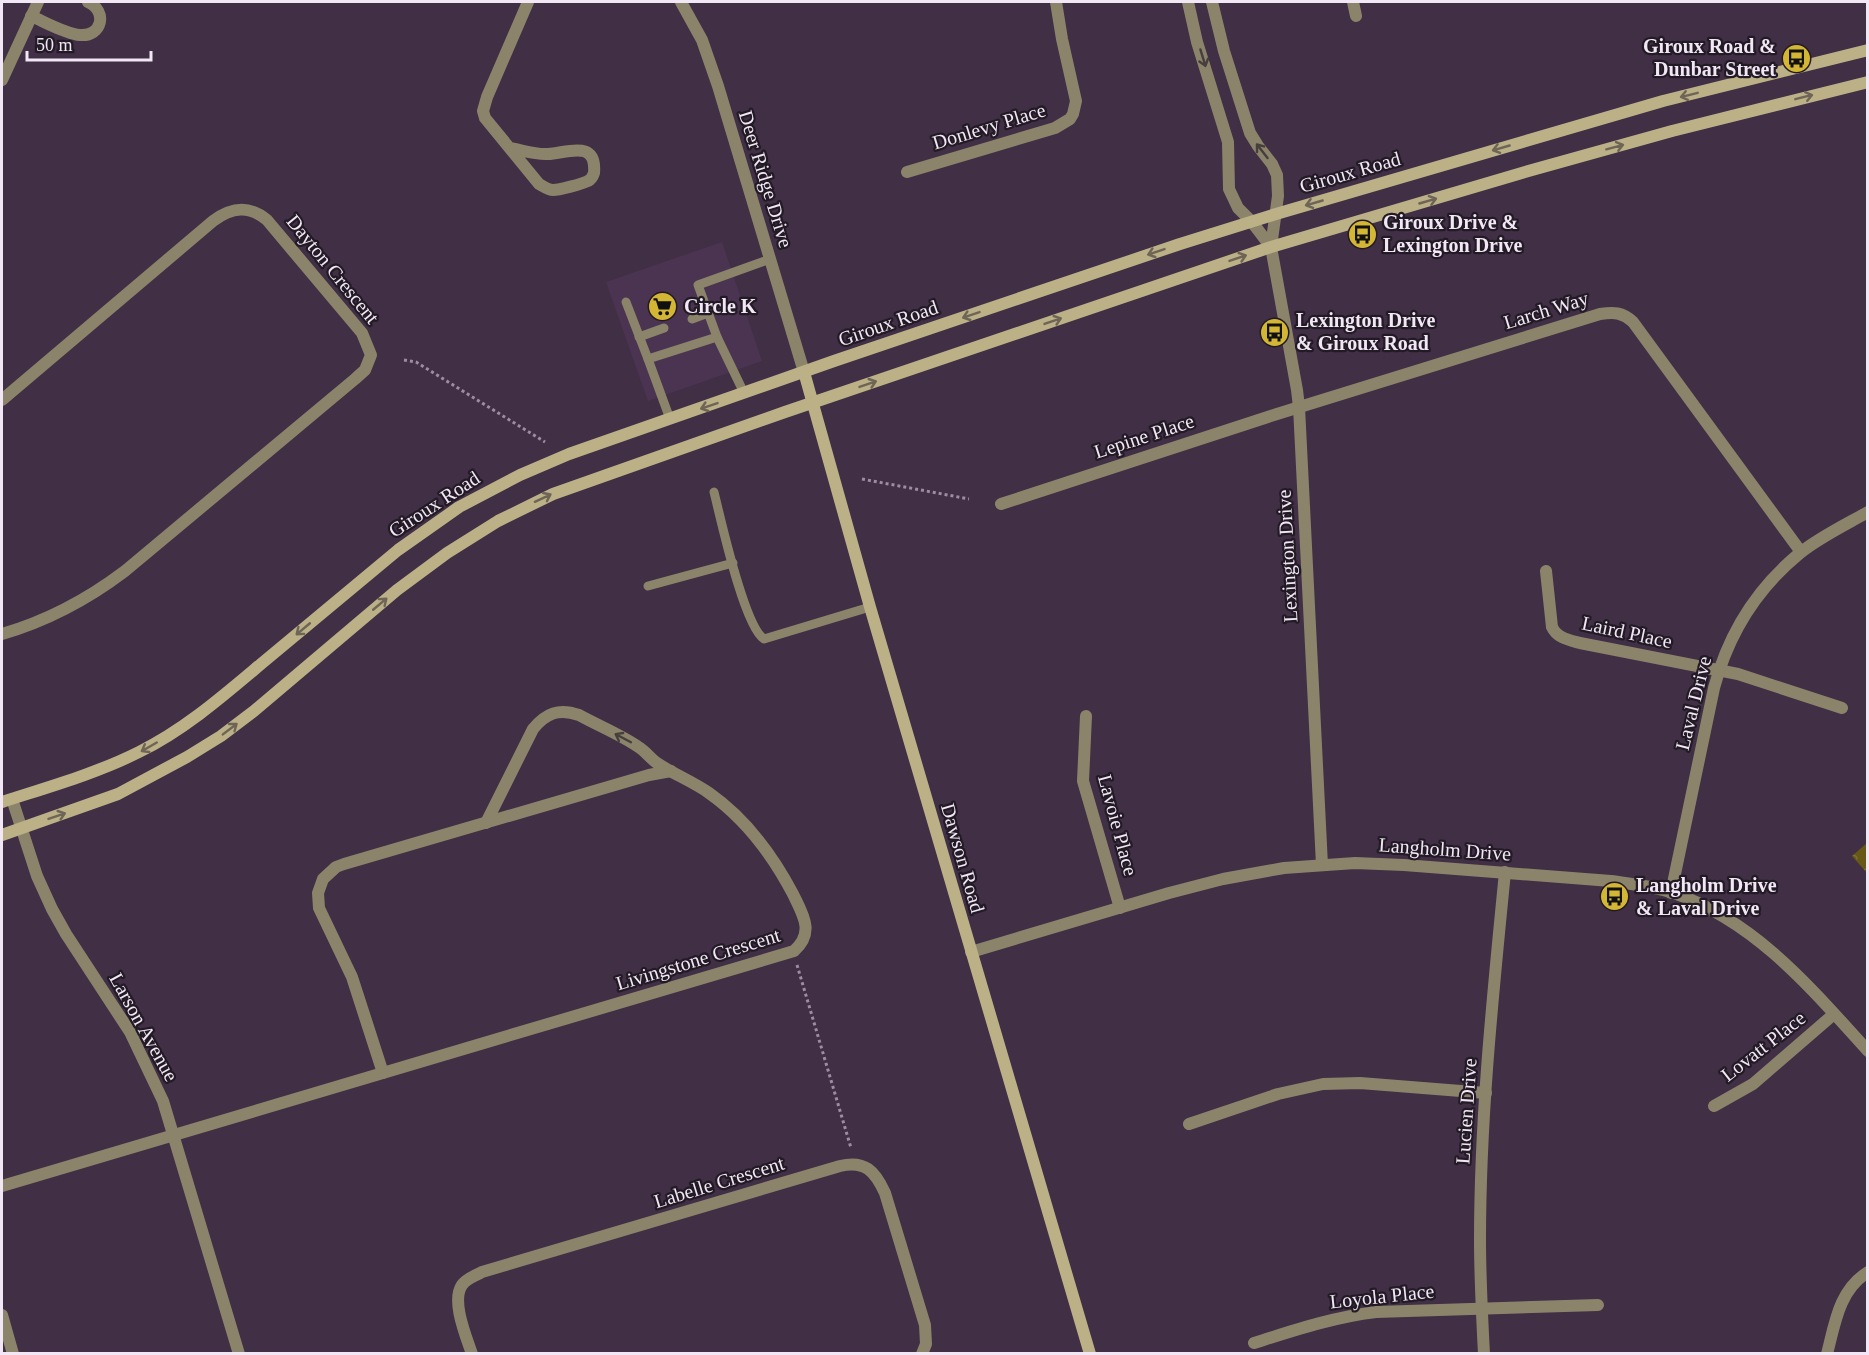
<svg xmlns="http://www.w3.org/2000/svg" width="1869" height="1355" font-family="'Times New Roman',serif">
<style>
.built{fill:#4b3451}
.forest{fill:url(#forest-crowns)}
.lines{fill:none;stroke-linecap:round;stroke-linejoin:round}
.path{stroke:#9c8ea0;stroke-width:3;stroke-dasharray:3 3;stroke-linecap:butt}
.service{stroke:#8b846a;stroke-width:9}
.minor{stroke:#8b846a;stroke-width:12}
.tertiary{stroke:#8b846a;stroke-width:12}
.secondary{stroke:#bbb086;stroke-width:12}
.oneway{stroke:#473f3d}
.oneway2{stroke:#6e6556}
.labels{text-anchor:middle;stroke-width:4.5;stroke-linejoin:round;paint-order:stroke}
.poi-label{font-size:20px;font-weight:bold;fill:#f2e7f5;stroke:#221a25;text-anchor:start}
.street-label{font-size:20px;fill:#f2e7f5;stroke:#221a25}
</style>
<defs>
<pattern id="forest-crowns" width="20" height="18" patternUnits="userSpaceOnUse" patternTransform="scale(1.5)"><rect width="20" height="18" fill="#685815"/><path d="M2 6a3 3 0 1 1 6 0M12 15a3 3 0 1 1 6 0" fill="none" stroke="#7e7038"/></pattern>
</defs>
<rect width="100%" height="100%" fill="#402f45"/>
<path class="built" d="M722,242L762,361L648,401L606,282Z"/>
<path class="forest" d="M1867,843V873L1852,856Z"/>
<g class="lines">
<g class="path">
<path d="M404,360L416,362L545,442"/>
<path d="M862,479L969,499"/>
<path d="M797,965L851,1148"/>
</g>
<g class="service">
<path d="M626,302L648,359"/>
<path d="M692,319L708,313"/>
<path d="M639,337L664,328"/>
<path d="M744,393L717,337L698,285L770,259"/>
<path d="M670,419L648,359L717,337"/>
<path d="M714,492C721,520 744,626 764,639L870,607"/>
<path d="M648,586L733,563"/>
</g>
<g class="minor">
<path d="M1353,2L1356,16"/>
<path d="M31,16C45,22 66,34 80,35C102,37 108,11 88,2"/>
<path d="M510,148C522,150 536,155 548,154C567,153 597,139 594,173C592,177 593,178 588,181C582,184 559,190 553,190C548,190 543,186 539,184L485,118L483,111L487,97L528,2"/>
<path d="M907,172L1055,128L1070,119L1073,114L1076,101L1062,39L1056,2"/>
<path d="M2,400L213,221C232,207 249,205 267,220L362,333L371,355L365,370L355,379L125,571C88,599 47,621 2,634"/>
<path d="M1001,504L1277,414L1600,314C1614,312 1622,312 1633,322L1801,552"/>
<path d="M1546,571L1552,627C1557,638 1569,640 1580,643L1738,674L1842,708"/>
<path d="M1086,716L1083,781L1120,908"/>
<path d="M383,1073L352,977L319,908L318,893L323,879L336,867L344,864L649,775L671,771"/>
<path d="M1714,1106L1753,1084L1834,1014"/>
<path d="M1189,1124L1278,1094L1323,1084L1360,1083L1486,1093"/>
<path d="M2,1186L794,951C815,932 803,915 793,894C772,854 746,819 709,793C692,781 673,774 657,763C651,759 646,752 640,748C622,735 599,726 579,715C559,708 546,713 533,729L486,823"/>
<path d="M2,1315L13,1354"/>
<path d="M1254,1343C1295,1330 1334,1317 1376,1312L1598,1305"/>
<path d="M472,1354C466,1336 451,1301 462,1285C467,1278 475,1276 482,1272L840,1166C865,1160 875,1171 885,1193L925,1325L926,1344L922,1354"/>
<path d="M1484,1354C1482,1316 1480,1278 1480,1240C1480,1117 1493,994 1505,872"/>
<path d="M1827,1354C1835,1323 1839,1290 1868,1272"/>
</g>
<g class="tertiary">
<path d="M681,2L702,40L718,86L804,372"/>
<path d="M1188,2L1197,42L1228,142L1229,189L1238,208L1252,222L1271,247"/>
<path d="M1212,2L1224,51L1250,133L1258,146L1272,164L1277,175L1278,196L1271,247L1297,390L1299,407L1322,865"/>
<path d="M2,80L38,2"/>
<path d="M12,799L37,876L52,909L66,934L130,1032L163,1101L239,1354"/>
<path d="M1671,893L1714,688C1728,635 1757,588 1800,553C1820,537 1845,525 1868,512"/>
<path d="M971,952L1169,893L1223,879L1284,868L1355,863L1404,865L1611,881C1632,884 1653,886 1674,893C1756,922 1811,988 1868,1051"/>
</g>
<g class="secondary">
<path d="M804,372L870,607L1090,1354"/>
<path d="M2,802C48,787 95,774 139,752C184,730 223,696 261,664C307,626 353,588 398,550L459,507L520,475L569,454L834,361L1180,244L1276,214L1663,101L1868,50"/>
<path d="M2,835L118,794L187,757L221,736L254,711L397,590L447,553L498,521L553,494L785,412L1271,247L1532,170L1672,131L1868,82"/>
</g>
</g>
<defs><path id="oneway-shaft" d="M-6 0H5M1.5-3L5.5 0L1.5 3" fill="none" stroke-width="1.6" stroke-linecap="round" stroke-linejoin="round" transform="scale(1.5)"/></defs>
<g class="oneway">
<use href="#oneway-shaft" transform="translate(1203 58) rotate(73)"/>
<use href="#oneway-shaft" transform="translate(1262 151) rotate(-128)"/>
<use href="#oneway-shaft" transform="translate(623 738) rotate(-152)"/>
</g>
<g class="oneway2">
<use href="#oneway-shaft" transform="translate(1689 95) rotate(166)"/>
<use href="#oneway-shaft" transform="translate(1804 97) rotate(-14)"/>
<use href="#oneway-shaft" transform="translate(1615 147) rotate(-15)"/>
<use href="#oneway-shaft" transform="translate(1501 148) rotate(164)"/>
<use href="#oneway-shaft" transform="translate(1428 201) rotate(-16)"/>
<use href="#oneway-shaft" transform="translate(1314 203) rotate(164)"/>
<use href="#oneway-shaft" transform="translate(1156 252) rotate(161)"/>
<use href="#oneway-shaft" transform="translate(1238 258) rotate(-19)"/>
<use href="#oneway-shaft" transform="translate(971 315) rotate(161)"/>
<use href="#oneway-shaft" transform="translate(1053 321) rotate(-19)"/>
<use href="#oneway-shaft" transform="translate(868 384) rotate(-19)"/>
<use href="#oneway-shaft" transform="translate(709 406) rotate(161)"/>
<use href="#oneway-shaft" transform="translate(543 498) rotate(-25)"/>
<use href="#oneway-shaft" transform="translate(380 604) rotate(-40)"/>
<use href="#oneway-shaft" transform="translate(303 629) rotate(140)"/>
<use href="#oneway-shaft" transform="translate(230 729) rotate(-37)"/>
<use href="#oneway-shaft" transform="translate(149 747) rotate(150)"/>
<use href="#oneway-shaft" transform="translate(57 816) rotate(-19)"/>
</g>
<defs>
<symbol id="bus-disc" viewBox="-11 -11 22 22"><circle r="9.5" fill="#d4b635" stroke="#221a25"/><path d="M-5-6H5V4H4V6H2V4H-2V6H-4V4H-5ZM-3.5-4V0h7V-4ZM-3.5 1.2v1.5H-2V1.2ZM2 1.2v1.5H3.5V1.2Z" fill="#111"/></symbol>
<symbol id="supermarket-disc" viewBox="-11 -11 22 22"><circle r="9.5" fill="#d4b635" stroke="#221a25"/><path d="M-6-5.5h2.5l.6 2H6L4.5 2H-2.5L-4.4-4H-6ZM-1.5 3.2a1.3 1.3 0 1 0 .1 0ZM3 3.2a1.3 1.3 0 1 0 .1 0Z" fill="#111"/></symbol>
</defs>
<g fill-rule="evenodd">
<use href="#bus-disc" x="1780" y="42" width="33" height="33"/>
<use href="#bus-disc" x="1346" y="218" width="33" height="33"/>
<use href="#supermarket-disc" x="646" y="290" width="33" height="33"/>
<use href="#bus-disc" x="1258" y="316" width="33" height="33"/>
<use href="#bus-disc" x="1598" y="880" width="33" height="33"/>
</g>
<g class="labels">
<g class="poi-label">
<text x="1776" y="53" text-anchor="end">Giroux Road &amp;<tspan x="1776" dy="23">Dunbar Street</tspan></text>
<text x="1383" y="229">Giroux Drive &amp;<tspan x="1383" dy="23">Lexington Drive</tspan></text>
<text x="684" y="313">Circle K</text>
<text x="1296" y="327">Lexington Drive<tspan x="1296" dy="23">&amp; Giroux Road</tspan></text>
<text x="1636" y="892">Langholm Drive<tspan x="1636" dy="23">&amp; Laval Drive</tspan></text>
</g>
<g class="street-label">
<text transform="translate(989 126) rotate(-17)" y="7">Donlevy Place</text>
<text transform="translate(1350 172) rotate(-16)" y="7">Giroux Road</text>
<text transform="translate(766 179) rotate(73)" y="7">Deer Ridge Drive</text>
<text transform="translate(333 269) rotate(51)" y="7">Dayton Crescent</text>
<text transform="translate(1546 310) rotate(-17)" y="7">Larch Way</text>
<text transform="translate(888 323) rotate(-19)" y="7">Giroux Road</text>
<text transform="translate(1144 436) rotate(-18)" y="7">Lepine Place</text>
<text transform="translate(434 504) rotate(-33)" y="7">Giroux Road</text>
<text transform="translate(1287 556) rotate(-93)" y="7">Lexington Drive</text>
<text transform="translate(1627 632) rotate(12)" y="7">Laird Place</text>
<text transform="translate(1693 703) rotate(-76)" y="7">Laval Drive</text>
<text transform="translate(1118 825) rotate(75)" y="7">Lavoie Place</text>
<text transform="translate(1445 849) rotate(4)" y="7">Langholm Drive</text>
<text transform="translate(963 858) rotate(74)" y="7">Dawson Road</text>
<text transform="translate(698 959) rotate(-17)" y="7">Livingstone Crescent</text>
<text transform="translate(144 1027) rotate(61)" y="7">Larson Avenue</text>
<text transform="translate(1763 1046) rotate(-38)" y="7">Lovatt Place</text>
<text transform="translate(1466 1111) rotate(-86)" y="7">Lucien Drive</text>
<text transform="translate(719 1182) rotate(-17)" y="7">Labelle Crescent</text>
<text transform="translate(1382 1296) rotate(-6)" y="7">Loyola Place</text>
</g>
</g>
<rect width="1869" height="1355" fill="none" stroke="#f2e7f5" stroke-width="6"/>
<path d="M27 51v9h124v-9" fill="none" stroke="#f2e7f5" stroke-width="3"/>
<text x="36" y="51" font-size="18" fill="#f2e7f5" stroke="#221a25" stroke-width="4.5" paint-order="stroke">50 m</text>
</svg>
